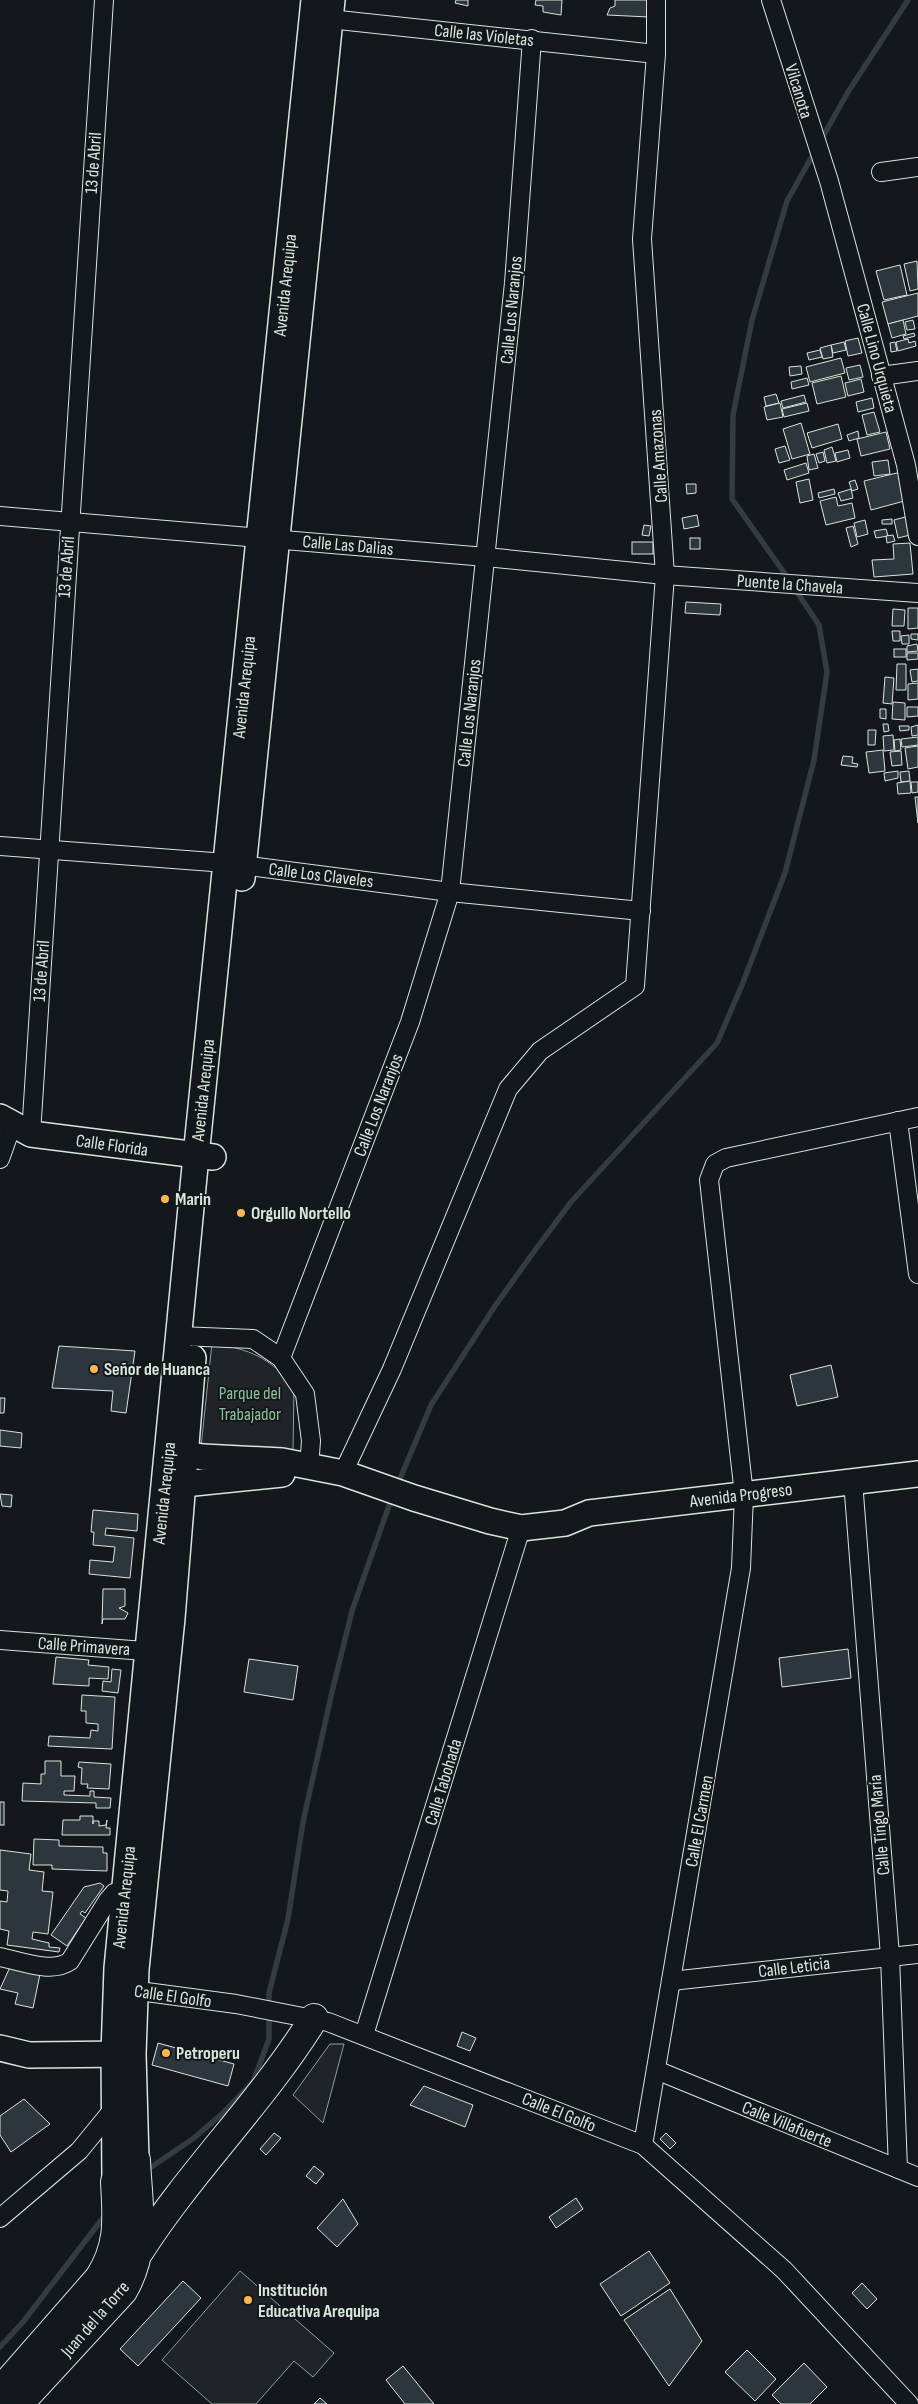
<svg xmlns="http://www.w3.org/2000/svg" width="918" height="2404" font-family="'Sofia Sans Condensed',sans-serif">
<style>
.green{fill:#202428;stroke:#939e99}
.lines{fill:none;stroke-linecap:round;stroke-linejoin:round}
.stream{stroke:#363b3e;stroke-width:5.5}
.building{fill:#2c363c;stroke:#d8e6dc}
.street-casing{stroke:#d8e6dc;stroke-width:20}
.secondary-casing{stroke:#d8e6dc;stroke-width:28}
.primary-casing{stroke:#d8e6dc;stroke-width:30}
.street{stroke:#14181c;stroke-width:18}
.secondary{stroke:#14181c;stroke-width:25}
.primary{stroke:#14181c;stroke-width:28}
.poi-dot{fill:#ffb74d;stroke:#14181c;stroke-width:2}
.labels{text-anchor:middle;stroke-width:4;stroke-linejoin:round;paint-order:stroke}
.street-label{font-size:18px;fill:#d8e6dc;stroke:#14181c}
.poi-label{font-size:18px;font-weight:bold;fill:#d8e6dc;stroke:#14181c;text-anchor:start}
.park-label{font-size:18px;fill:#8ac095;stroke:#14181c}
</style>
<rect width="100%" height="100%" fill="#14181c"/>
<g class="green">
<path d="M212,1343C252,1350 267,1357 294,1385L293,1453L201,1447Z"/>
<path d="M330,2044H344L323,2123L293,2095Z"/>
<path d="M240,2271L334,2353L313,2377L294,2361L256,2404H212L162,2360Z"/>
</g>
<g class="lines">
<g class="stream">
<path d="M821,140L848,92L908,0"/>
<path d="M790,581L732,499L733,415L752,320L787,201L815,151"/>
<path d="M397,1486L431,1405L495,1306L530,1257L571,1202L717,1043L742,985L785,873L814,760L827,672L819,625L795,589"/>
<path d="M144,2172L194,2138L224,2112L253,2082L269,2039V1993L288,1919L303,1822L332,1692L352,1611L392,1497"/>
<path d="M0,2347L23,2322L106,2214"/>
</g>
</g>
<g class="building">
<path d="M456,0H468V6L455,3Z"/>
<path d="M536,0H562L561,15L543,12V6L535,5Z"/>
<path d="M615,0H651L649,17L607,15L610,8L615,6Z"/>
<path d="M917,261L918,289L910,291L904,264Z"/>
<path d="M900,265L907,295L884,300L876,271Z"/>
<path d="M918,293V316L888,324L882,302Z"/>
<path d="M903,320L906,334L892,338L888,324Z"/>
<path d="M913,320L915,329L907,330L905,322Z"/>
<path d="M914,333L915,336L904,339L903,336Z"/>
<path d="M858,338L862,353L848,356L845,341Z"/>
<path d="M908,339L909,343L915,341L916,346L898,351L896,342Z"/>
<path d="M844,342L846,350L833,353L831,345Z"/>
<path d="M895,342L897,351L891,352L890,343Z"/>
<path d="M831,345L833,357L823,359L820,348Z"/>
<path d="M820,350L822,357L809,360L807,353Z"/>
<path d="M841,358L845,373L810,382L806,367Z"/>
<path d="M860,365L863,377L849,380L846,368Z"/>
<path d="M801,366L802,374L790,376L789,367Z"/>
<path d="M841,376L846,397L817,404L812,383Z"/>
<path d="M807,378L809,385L792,389L791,382Z"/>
<path d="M861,379L864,392L848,396L845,383Z"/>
<path d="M776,394L779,403L766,406L764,397Z"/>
<path d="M804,395L806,402L783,408L781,401Z"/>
<path d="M872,398L874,408L858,412L856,402Z"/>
<path d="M780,403L783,417L767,420L764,407Z"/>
<path d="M807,403L809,411L784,417L782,409Z"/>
<path d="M874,412L880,432L867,435L862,415Z"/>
<path d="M801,423L810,454L792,459L783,429Z"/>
<path d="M838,424L842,439L812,448L807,433Z"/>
<path d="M858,431L859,438L849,441L847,435Z"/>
<path d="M886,432L890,449L861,456L857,439Z"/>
<path d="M785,446L790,460L779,463L775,449Z"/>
<path d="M832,447L836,461L827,463L824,450Z"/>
<path d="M848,450L850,458L837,462L835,453Z"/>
<path d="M823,452L825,461L819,463L816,454Z"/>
<path d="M814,454L818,468L809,470L807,456Z"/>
<path d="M888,460L890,474L874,476L872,462Z"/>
<path d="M806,463L809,473L787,480L784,470Z"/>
<path d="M901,472L908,500L871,510L864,481Z"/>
<path d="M809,479L813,500L800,503L796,482Z"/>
<path d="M855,480L858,489L852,491L849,482Z"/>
<path d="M686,484H696V493L687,494Z"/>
<path d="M834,489L835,494L819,498L818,493Z"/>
<path d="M851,489L853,498L841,501L838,493Z"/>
<path d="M836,497L838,506L852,503L855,518L826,525L820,501Z"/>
<path d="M697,515L699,526L684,529L682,518Z"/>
<path d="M909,516L914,534L898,538L894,520Z"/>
<path d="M892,519V524H882V520Z"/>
<path d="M865,520L868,534L857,537L854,523Z"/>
<path d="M644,525L651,526L649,536L642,535Z"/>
<path d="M853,526L858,544L851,547L846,528Z"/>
<path d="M886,529L888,536L876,538L874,531Z"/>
<path d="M893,535L895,541L887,543L886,536Z"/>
<rect x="690" y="538" width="10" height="11"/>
<rect x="632" y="542" width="21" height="12"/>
<path d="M910,543L913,574L874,577L872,560L894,559L893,544Z"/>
<path d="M686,602L721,604L720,615L685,613Z"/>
<path d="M908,608H918V628L908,629Z"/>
<path d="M893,609L905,610L904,626H892Z"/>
<path d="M892,631H900V641H893Z"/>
<path d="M911,634H918V640L911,639Z"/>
<path d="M909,635V644H902L901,636Z"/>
<path d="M917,644L918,651L907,652V646Z"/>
<rect x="894" y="649" width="12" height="8"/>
<path d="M907,653H918V659L907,660Z"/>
<path d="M897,664H906V690H896Z"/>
<path d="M918,669V681L912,682L910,670Z"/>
<path d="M885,677L894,678L892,704L883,703Z"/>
<path d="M918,683V699L908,700V684Z"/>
<path d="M893,702L905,703V720L892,719Z"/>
<path d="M907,707H918V716L907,717Z"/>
<path d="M880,709H886V719L880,718Z"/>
<path d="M883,724H888L889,731L884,732Z"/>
<path d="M918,725V735L912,736L911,727Z"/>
<path d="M899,726H909V730L900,731Z"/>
<path d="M868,730H876L875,745H868Z"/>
<path d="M893,735L894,750L884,751L883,736Z"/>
<path d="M918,737V745L902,747L901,739Z"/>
<path d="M900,739L901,750L895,751L894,740Z"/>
<path d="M918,746V767L908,769L905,748Z"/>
<path d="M883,750L885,771L869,773L866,752Z"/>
<path d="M901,751L902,765L892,766L890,752Z"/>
<path d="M843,756L853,757L852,763L858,764L857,767L841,765Z"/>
<path d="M898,771V778L885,781L884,773Z"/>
<path d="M909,771L910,781L901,782L900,772Z"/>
<path d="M910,781L911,793L898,794L897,783Z"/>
<path d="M911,782H918V792L912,793Z"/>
<path d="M915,797H918V823Z"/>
<path d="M59,1346L135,1351L126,1413L111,1411L113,1391L52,1388Z"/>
<path d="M831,1365L838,1397L797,1406L790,1375Z"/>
<path d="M0,1398H5L4,1413H0Z"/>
<path d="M0,1430L22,1433L21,1448L0,1446Z"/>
<path d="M0,1494L12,1495L11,1507L2,1506Z"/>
<path d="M93,1510L138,1514L137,1531L106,1528L105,1535L134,1538L130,1578L89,1574L90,1560L113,1562L115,1547L93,1545L94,1532H91Z"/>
<path d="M103,1589H125V1606L119,1608L128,1613L125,1619H103L102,1624Z"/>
<path d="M848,1649L851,1678L782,1687L779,1658Z"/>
<path d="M56,1657L89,1660L88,1665L109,1667L108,1679L89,1678V1686L53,1684Z"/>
<path d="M249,1659L298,1666L293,1700L244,1692Z"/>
<path d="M112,1669L121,1670L118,1693L102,1691L103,1681L111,1682Z"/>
<path d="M82,1695L115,1697L112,1749L48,1746L49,1736L90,1738L91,1730L98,1731V1724L86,1723V1711H81Z"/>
<path d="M45,1761H61V1776H75L74,1791H64V1795L90,1796V1791H94V1797L111,1798L110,1808H96V1803L22,1801L23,1783L41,1784V1774H45Z"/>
<path d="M79,1762L111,1764L109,1789L87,1788L88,1784H81L82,1768L78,1767Z"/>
<rect x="0" y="1802" width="4" height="23"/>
<path d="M80,1816H93V1824V1821H99V1826L106,1825L107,1820L106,1828H110V1835H62L63,1820H80Z"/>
<path d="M34,1839L59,1840V1846L103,1847V1853H107V1871L52,1869V1865H33Z"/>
<path d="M0,1850L31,1854L29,1870L44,1872L42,1891L53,1892L48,1934L33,1932L32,1939L49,1943V1947L60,1948L59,1952L7,1945L9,1931L0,1929V1901L7,1902L8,1891L0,1890Z"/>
<path d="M100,1883L104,1886L85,1913L82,1911L80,1914L86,1918L67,1946L51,1935L84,1887Z"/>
<path d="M10,1967L40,1974L33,2008L15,2004L18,1993L0,1989Z"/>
<path d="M462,2032L476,2038L470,2051L457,2046Z"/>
<path d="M158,2043L234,2064L228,2086L152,2065Z"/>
<path d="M424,2086L473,2105L465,2127L410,2105Z"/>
<path d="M24,2099L50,2124L11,2152L0,2135V2116Z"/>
<path d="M274,2133L281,2138L266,2155L260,2149Z"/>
<path d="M666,2133L676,2143L670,2149L660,2139Z"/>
<path d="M314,2166L324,2174L316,2184L306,2176Z"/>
<path d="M576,2198L583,2209L556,2228L549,2217Z"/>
<path d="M343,2199L358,2224L337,2247L317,2228Z"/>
<path d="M649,2251L670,2283L621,2316L600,2284Z"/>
<path d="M183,2281L201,2298L138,2366L120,2349Z"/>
<path d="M862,2283L877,2299L867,2309L852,2293Z"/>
<path d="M670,2289L702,2341L669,2386L624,2320Z"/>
<path d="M747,2350L776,2379L755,2401L725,2372Z"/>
<path d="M804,2363L827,2387L810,2404H781L772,2395Z"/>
<path d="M403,2366L434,2404H405L386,2380Z"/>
<path d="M320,2398L327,2404H314Z"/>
</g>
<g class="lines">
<defs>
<g id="street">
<path d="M771,0L829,181L906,465L918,536"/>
<path d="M320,18L656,54"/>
<path d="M881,172L918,167"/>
<path d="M881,376L918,371"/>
<path d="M0,516L486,557L665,575L918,593"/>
<path d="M0,846L226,863L450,892L641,911"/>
<path d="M898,1121L918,1274"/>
<path d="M31,1134L104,0"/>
<path d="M0,1159L12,1125"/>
<path d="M179,1336L253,1339L281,1358L305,1394L311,1441L309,1467"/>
<path d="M281,1358L410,1022L450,892L514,283L532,39"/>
<path d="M343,1473L392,1369L508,1089L540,1051L635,986L665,575L642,239L656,54V0"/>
<path d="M853,1481L890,1956L898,2169"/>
<path d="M0,1640L158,1652"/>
<path d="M0,1957C21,1961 52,1974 70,1961L108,1900L114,1893L125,1890"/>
<path d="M671,1981L918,1954"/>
<path d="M124,1989L236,2004L328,2022L643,2145L784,2270L909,2404"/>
<path d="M364,2035L521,1528"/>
<path d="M656,2070L918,2177"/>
<path d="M643,2145L741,1568L744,1495L709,1180L715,1164L726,1158L918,1117"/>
<path d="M0,2218L79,2151L115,2107"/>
</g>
<g id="secondary">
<path d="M242,878L332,0"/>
<path d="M0,1117L31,1134L213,1157"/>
<path d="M171,1452L203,1457L282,1461L343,1473L414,1498L490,1521L521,1528L565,1523L589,1513L918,1474"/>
<path d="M168,1483L184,1484L282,1474"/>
<path d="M0,2048L29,2055L129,2054"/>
<path d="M136,2160L133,2054L136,1969L172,1618L193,1358"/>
<path d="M115,2182L114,2053L117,1968L196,1156L314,0"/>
</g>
<g id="primary">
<path d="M139,2252C192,2169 262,2102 314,2018"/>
<path d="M0,2391L99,2278C120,2245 117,2219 115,2182"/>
<path d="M19,2404L123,2291C148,2249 138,2207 136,2160"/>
</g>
</defs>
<use href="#street" class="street-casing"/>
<use href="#secondary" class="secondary-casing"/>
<use href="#primary" class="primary-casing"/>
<use href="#street" class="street"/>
<use href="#secondary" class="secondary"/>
<use href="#primary" class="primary"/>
</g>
<g class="poi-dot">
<circle cx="165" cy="1199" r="5"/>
<circle cx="241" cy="1213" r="5"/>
<circle cx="94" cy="1369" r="5"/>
<circle cx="166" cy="2053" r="5"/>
<circle cx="248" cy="2300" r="5"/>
</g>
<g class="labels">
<g class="street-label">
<text transform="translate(484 35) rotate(6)" y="6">Calle las Violetas</text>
<text transform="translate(799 91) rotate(73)" y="6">Vilcanota</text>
<text transform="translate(93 163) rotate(-86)" y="6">13 de Abril</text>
<text transform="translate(285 285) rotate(-84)" y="6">Avenida Arequipa</text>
<text transform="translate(511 310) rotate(-85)" y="6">Calle Los Naranjos</text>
<text transform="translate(877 358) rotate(75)" y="6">Calle Lino Urquieta</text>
<text transform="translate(658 456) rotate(-94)" y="6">Calle Amazonas</text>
<text transform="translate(348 545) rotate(5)" y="6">Calle Las Dalias</text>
<text transform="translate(66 567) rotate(-86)" y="6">13 de Abril</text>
<text transform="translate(790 584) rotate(4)" y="6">Puente la Chavela</text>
<text transform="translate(244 687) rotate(-84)" y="6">Avenida Arequipa</text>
<text transform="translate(469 713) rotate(-84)" y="6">Calle Los Naranjos</text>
<text transform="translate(321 875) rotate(7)" y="6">Calle Los Claveles</text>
<text transform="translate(41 971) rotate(-86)" y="6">13 de Abril</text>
<text transform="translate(203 1090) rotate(-84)" y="6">Avenida Arequipa</text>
<text transform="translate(378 1105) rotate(-69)" y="6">Calle Los Naranjos</text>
<text transform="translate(112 1145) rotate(8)" y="6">Calle Florida</text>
<text transform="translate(164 1493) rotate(-84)" y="6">Avenida Arequipa</text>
<text transform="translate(741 1495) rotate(-7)" y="6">Avenida Progreso</text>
<text transform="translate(84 1646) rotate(4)" y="6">Calle Primavera</text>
<text transform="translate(443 1782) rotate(-73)" y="6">Calle Tabohada</text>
<text transform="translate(699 1821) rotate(-80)" y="6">Calle El Carmen</text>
<text transform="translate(879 1825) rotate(-95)" y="6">Calle Tingo María</text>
<text transform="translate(124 1897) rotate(-84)" y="6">Avenida Arequipa</text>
<text transform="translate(794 1967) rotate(-7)" y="6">Calle Leticia</text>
<text transform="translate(173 1996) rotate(8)" y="6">Calle El Golfo</text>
<text transform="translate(559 2112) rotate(22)" y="6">Calle El Golfo</text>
<text transform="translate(787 2124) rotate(22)" y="6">Calle Villafuerte</text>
<text transform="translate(95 2319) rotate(-49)" y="6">Juan del la Torre</text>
</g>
<g class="poi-label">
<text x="175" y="1205">Marin</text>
<text x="251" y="1219">Orgullo Nortello</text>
<text x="104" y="1375">Señor de Huanca</text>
<text x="176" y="2059">Petroperu</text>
<text x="258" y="2296">Institución<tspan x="258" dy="21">Educativa Arequipa</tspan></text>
</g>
<g class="park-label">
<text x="250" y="1399">Parque del<tspan x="250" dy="21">Trabajador</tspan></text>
</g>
</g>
</svg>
